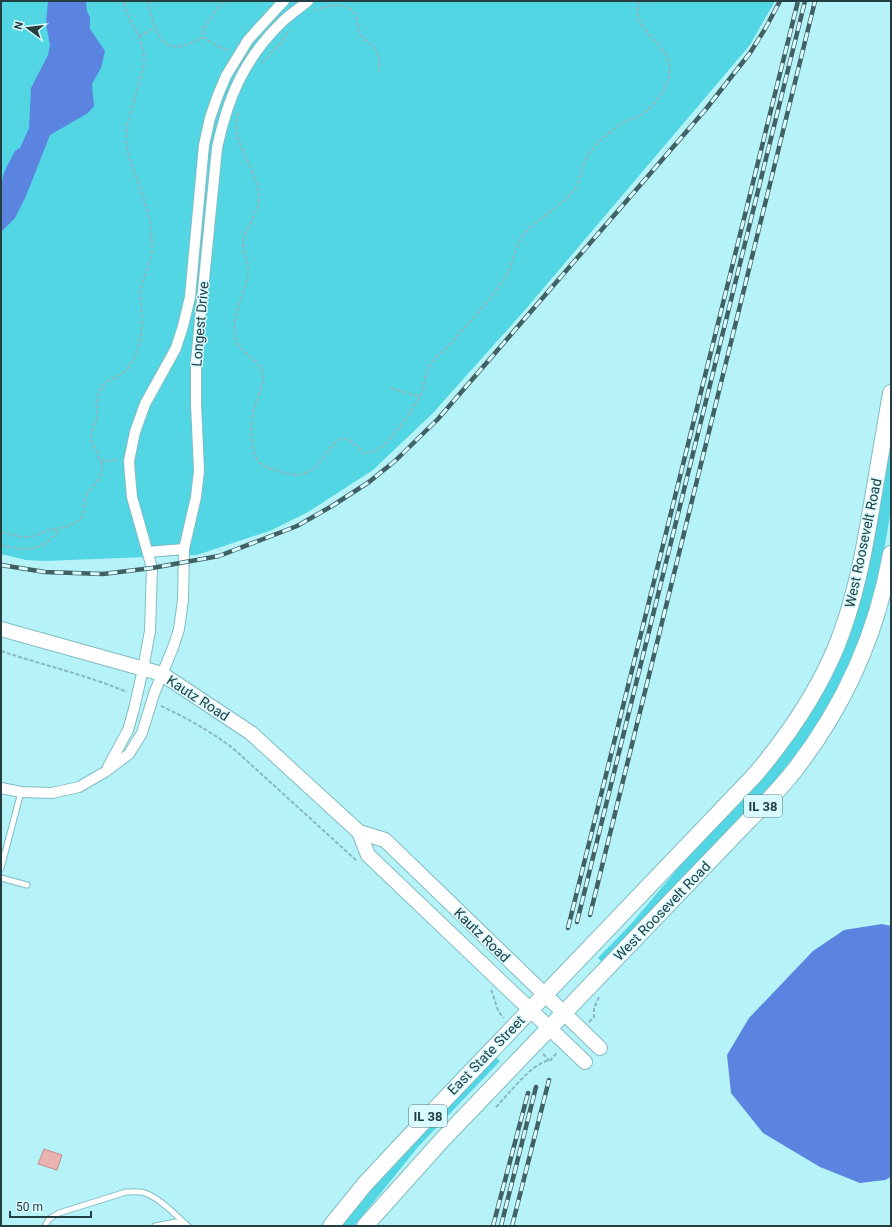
<svg xmlns="http://www.w3.org/2000/svg" width="892" height="1227" font-family="Roboto,sans-serif">
<style>
.green{fill:#52d6e3}
.water{fill:#5b84e1}
.building{fill:#e9b4af;stroke:#bf8c88}
.lines{fill:none;stroke-linecap:round;stroke-linejoin:round}
.lane-casing{stroke:#81bcc3;stroke-width:7}
.street-casing{stroke:#81bcc3;stroke-width:12}
.secondary-casing{stroke:#81bcc3;stroke-width:16}
.primary-casing{stroke:#81bcc3;stroke-width:18}
.path{stroke:#87b9be;stroke-width:2;stroke-dasharray:4 2;stroke-linecap:butt}
.lane{stroke:#fff;stroke-width:5}
.street{stroke:#fff;stroke-width:10}
.secondary{stroke:#fff;stroke-width:14}
.primary{stroke:#fff;stroke-width:16}
.rail-casing{stroke:#416164;stroke-width:4.5}
.rail{stroke:#d7fbff;stroke-width:3;stroke-dasharray:9;stroke-linecap:butt}
.labels{text-anchor:middle;stroke-width:3;stroke-linejoin:round;paint-order:stroke}
.shield{fill:#d7fbff;stroke:#5a777a;stroke-width:1}
.shield-label{font-size:13px;font-weight:bold;fill:#253e41}
.street-label{font-size:14px;fill:#253e41;stroke:#d7fbff}
</style>
<rect width="100%" height="100%" fill="#b5f3f9"/>
<g class="green">
<path d="M1,1H775L750,45L525,310L433,413L373,470L308,512L272,530L197,555L45,561L26,560L1,554Z"/>
<path d="M891,437V510L881,568L864,627L853,657L840,685L807,740L770,787L603,963L598,958L631,924L696,847L745,797L862,594L871,558Z"/>
<path d="M495,1056L500,1061L418,1147L354,1226H340L381,1177Z"/>
</g>
<g class="water">
<path d="M48,1H86L87,11L90,17V29L105,51L101,68L92,84L94,106L88,113L50,135L26,196L15,218L1,232V191L3,176L6,168L15,151L20,148L29,128L31,88L48,55L50,45L46,24Z"/>
<path d="M882,924L891,926V1177L885,1180L860,1183L820,1167L763,1133L731,1093L727,1055L749,1018L813,951L844,930Z"/>
</g>
<path class="building" d="M44,1149L62,1155L57,1170L38,1164Z"/>
<g class="lines">
<defs>
<g id="lane">
<path d="M1,868L21,792"/>
<path d="M1,878L27,885"/>
<path d="M45,1226L49,1219L59,1213L126,1192C132,1192 139,1191 145,1193C161,1199 175,1215 188,1226"/>
<path d="M155,1226L176,1222L185,1225"/>
</g>
<g id="street">
<path d="M148,552L184,549"/>
<path d="M108,767L128,730L134,709L143,669L150,631L152,568L132,497L130,475L129,461L135,432L145,404L176,348L183,326L190,297L204,145L210,118L218,95L226,76L248,40L279,6L284,1"/>
<path d="M1,788L21,792L52,793L79,787L105,772L129,754L142,733L154,694L174,645L179,629L183,600L184,549L196,497L199,471L196,403V361L217,148C228,97 244,59 282,22C290,14 300,8 308,1"/>
</g>
<g id="secondary">
<path d="M1,629L162,674L251,733L359,832L385,840L600,1048"/>
<path d="M359,832L368,855L585,1062"/>
</g>
<g id="primary">
<path d="M331,1226L365,1184L423,1122L754,776C788,736 817,694 837,645C855,600 864,552 872,504C878,467 885,430 891,393"/>
<path d="M365,1226L443,1139L747,822C763,806 780,789 794,771C844,707 877,633 891,554"/>
</g>
</defs>
<use href="#lane" class="lane-casing"/>
<use href="#street" class="street-casing"/>
<use href="#secondary" class="secondary-casing"/>
<use href="#primary" class="primary-casing"/>
<g class="path">
<path d="M148,1C156,37 163,61 203,37"/>
<path d="M223,1L203,29V37L217,46L230,51"/>
<path d="M314,11C326,5 349,0 356,16C359,23 357,31 362,37C365,40 369,42 372,45C379,52 380,62 379,71"/>
<path d="M139,37L155,27"/>
<path d="M262,63L282,41L290,30"/>
<path d="M238,113C237,120 235,127 237,134C242,155 260,179 259,200C258,215 244,229 243,242C242,253 250,263 248,275C244,295 231,316 235,337C238,354 262,359 263,375C263,389 256,401 253,413C250,424 251,456 260,463C265,467 273,469 279,471C324,489 324,436 346,439C353,441 359,449 365,453C369,452 374,452 377,450C389,444 414,409 420,396C425,385 424,372 432,362C437,356 444,351 449,345C468,324 488,302 505,278C514,264 514,246 524,234C536,219 558,209 572,193C581,182 581,169 587,157C589,153 593,149 596,145C604,137 614,128 624,122C629,119 636,118 641,115C652,108 662,95 667,83C683,46 625,31 640,1"/>
<path d="M391,388L420,397"/>
<path d="M101,461L119,460"/>
<path d="M1,532L22,537H30L49,530L70,526L81,519L84,513V503L87,494L100,478L102,469L101,461L91,440L92,431L97,418V398L99,391L105,383L121,374L129,367L137,352L141,336L142,321L140,291L152,253V241L150,221L141,190L129,157L126,141L127,126L144,65V53L139,37L127,13L124,1"/>
<path d="M1,545C27,552 43,551 60,529"/>
<path d="M1,651C43,665 86,675 127,692"/>
<path d="M161,706C187,718 212,732 235,750L357,861"/>
<path d="M491,990C496,1000 495,1010 504,1018"/>
<path d="M589,1022L594,1017V1008L599,997"/>
<path d="M543,1054L548,1059V1061"/>
<path d="M496,1107C510,1093 532,1062 551,1060L552,1058L557,1053"/>
</g>
<use href="#lane" class="lane"/>
<use href="#street" class="street"/>
<use href="#secondary" class="secondary"/>
<use href="#primary" class="primary"/>
<defs>
<g id="rail">
<path d="M1,565L45,572L103,574L152,568L219,556L297,526L332,506L369,482L395,461L438,419L706,109L750,53L765,29L780,1"/>
<path d="M590,915L815,1"/>
<path d="M577,922L805,1"/>
<path d="M568,928L798,1"/>
<path d="M493,1226L528,1093"/>
<path d="M501,1226L536,1087"/>
<path d="M512,1226L549,1080"/>
</g>
</defs>
<use href="#rail" class="rail-casing"/>
<use href="#rail" class="rail"/>
</g>
<g class="labels">
<g class="shield">
<rect x="744" y="795" width="38" height="22" rx="3"/>
<rect x="409" y="1105" width="38" height="22" rx="3"/>
</g>
<g class="shield-label">
<text x="763" y="811">IL 38</text>
<text x="428" y="1121">IL 38</text>
</g>
<g class="street-label">
<text transform="translate(200 324) rotate(-85)" y="5">Longest Drive</text>
<text transform="translate(863 543) rotate(-78)" y="5">West Roosevelt Road</text>
<text transform="translate(198 698) rotate(33)" y="5">Kautz Road</text>
<text transform="translate(662 911) rotate(-46)" y="5">West Roosevelt Road</text>
<text transform="translate(482 935) rotate(44)" y="5">Kautz Road</text>
<text transform="translate(486 1055) rotate(-46)" y="5">East State Street</text>
</g>
</g>
<rect width="892" height="1227" fill="none" stroke="#253e41" stroke-width="4"/>
<g transform="translate(28 28) rotate(285)" stroke="#d7fbff" stroke-width="3" paint-order="stroke">
<path d="M0-3L7 15L0 10L-7 15Z" fill="#253e41"/>
<text y="-6" font-size="11" font-weight="bold" text-anchor="middle" fill="#253e41">N</text>
</g>
<path d="M10 1211v6h81v-6" fill="none" stroke="#253e41" stroke-width="2"/>
<text x="16" y="1211" font-size="12" fill="#253e41" stroke="#d7fbff" stroke-width="3" paint-order="stroke">50 m</text>
</svg>
